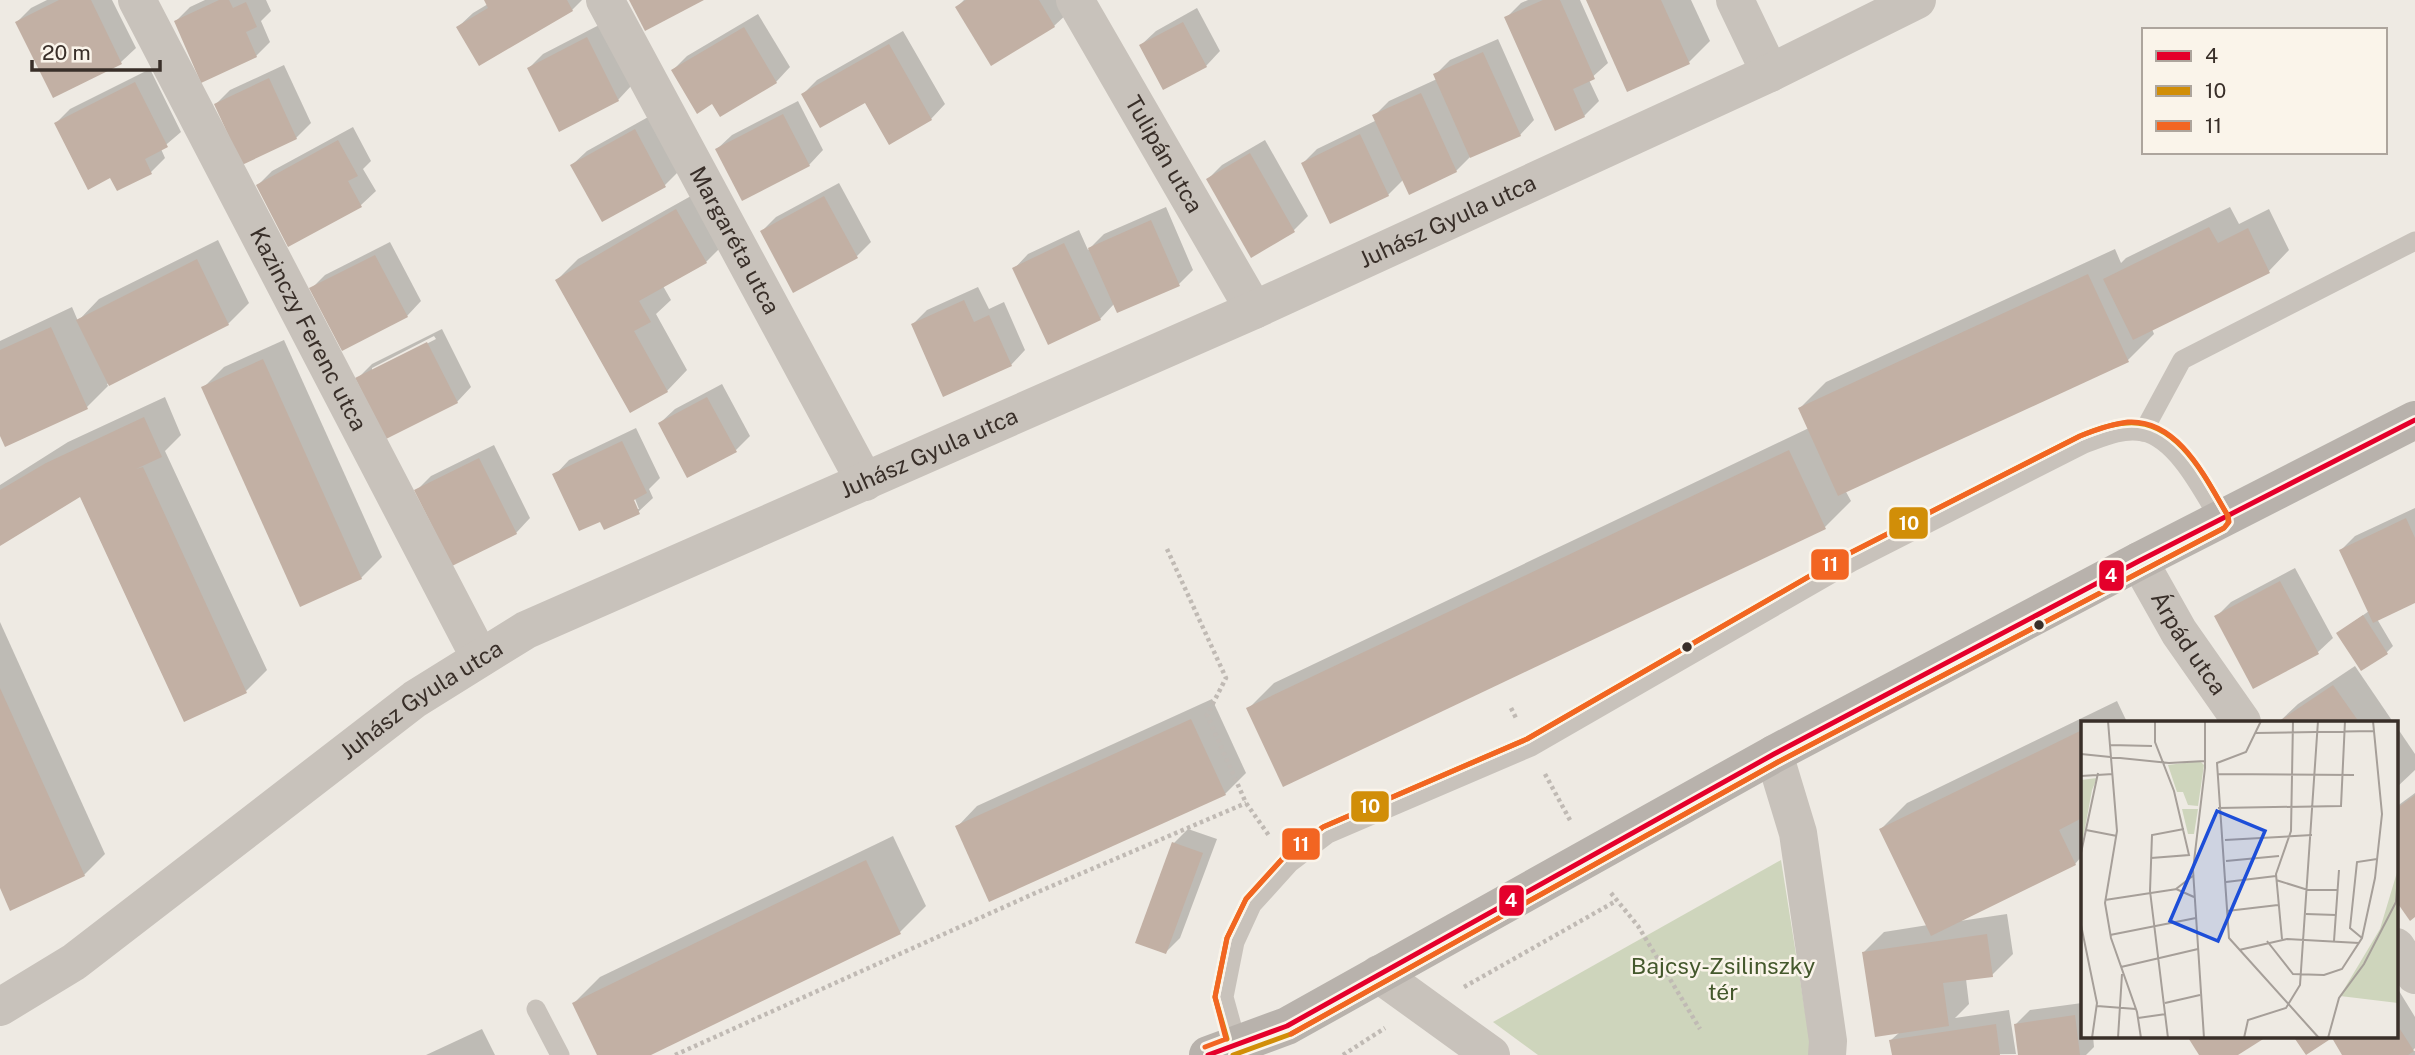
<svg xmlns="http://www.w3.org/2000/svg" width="2415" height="1055" font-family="'Public Sans',sans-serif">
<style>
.green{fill:#ced5bc}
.shadow{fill:#0003;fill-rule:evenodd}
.building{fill:#c2b0a4}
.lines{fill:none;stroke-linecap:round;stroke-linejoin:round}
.path{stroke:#c0bab4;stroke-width:4.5;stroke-dasharray:3.5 3.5;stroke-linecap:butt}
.lane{stroke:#c8c2bb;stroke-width:19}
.street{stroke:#c8c2bb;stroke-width:38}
.secondary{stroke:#b8b2ac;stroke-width:38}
.bus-1-casing{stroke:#faf4ea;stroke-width:10}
.bus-2-casing{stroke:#faf4ea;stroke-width:10}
.bus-3-casing{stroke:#faf4ea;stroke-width:10}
.bus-1{stroke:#e4002b;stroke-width:5}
.bus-2{stroke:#d18e08;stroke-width:5}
.bus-3{stroke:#f26522;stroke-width:5}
.bus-dot{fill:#392f29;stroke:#faf4ea;stroke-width:2.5}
.labels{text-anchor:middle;stroke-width:5;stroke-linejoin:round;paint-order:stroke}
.street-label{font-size:23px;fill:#392f29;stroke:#faf4ea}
.park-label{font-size:23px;fill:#44582c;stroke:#faf4ea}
.inset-road{fill:none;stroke:#a69f99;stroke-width:2}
.view{fill:#1d4ed8;fill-opacity:0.15;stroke:#1d4ed8;stroke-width:3.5}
.inset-edge{fill:none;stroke:#392f29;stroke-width:3.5}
.line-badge{stroke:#faf4ea;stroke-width:2.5}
.badge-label{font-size:19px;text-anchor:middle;font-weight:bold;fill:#fff}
</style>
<rect width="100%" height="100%" fill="#eeeae3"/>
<path class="green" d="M1781,860L1812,1055H1538L1493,1022Z"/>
<g class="shadow">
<path d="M47,0H112L136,48L121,62L53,96L17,22L31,8Z"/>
<path d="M205,0H266L271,11L261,21L270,42L256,56L176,21L190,7Z"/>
<path d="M486,0H582L572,10L458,27L473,13L488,4Z"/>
<path d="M964,0H1062L1069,12L1054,26L957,7Z"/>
<path d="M1528,0H1580L1608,63L1589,80L1599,101L1584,116L1506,18L1521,3Z"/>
<path d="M1588,0H1691L1710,41L1689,62Z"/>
<path d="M1197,8L1220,51L1206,66L1141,45L1156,31Z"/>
<path d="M758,14L790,67L776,82L713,102L673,70L687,56Z"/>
<path d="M601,24L632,85L618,100L529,68L543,54Z"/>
<path d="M903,31L945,104L931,119L866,101L803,94L817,80Z"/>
<path d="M1498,39L1534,120L1520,135L1470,157L1456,171L1404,179L1388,195L1303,163L1317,149L1377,120L1375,115L1389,101L1437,79L1435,75L1450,60Z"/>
<path d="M284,65L311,123L296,138L216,104L230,90Z"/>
<path d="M150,69L181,132L161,149L165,158L151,172L111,176L56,123L70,109Z"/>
<path d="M798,101L823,150L809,165L717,149L732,135Z"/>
<path d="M650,116L679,171L665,185L603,220L572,165L587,151Z"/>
<path d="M353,127L371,161L363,169L376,191L361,205L289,245L258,185L272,171Z"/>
<path d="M1265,140L1308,216L1294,230L1251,255L1208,179L1222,165Z"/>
<path d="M839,183L871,242L857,256L762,231L776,217Z"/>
<path d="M691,196L720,248L706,262L663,286L671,300L656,314L687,370L667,391L557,280L578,259Z"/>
<path d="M1166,207L1193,270L1179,284L1114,304L1100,319L1014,269L1028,254L1079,230L1088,250L1104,234Z"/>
<path d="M2230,207L2239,224L2269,209L2289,250L2269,271L2152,329L2154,334L2128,360L1845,490L1851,501L1825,527L1248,709L1274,683L1809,428L1800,408L1826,382L2115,249L2121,263L2126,258Z"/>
<path d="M218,240L249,303L228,324L107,384L108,386L87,407L6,445L0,432V341L72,307L78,321L99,299Z"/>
<path d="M390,242L421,301L407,316L311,289L325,275Z"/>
<path d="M978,287L989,309L1004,302L1025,350L1011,365L913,324L927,310Z"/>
<path d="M442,329L471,387L457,402L358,378L372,364ZM434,336L436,339L372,372V368Z"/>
<path d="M284,340L382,557L361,578L203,388L224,367Z"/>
<path d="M722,384L750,436L736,450L660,423L675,409Z"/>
<path d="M165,397L181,435L165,451L267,670L246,691L80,494L0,544V485L68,442Z"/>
<path d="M636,428L660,478L649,489L653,498L638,512L600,519L555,475L569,460ZM632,491L639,509H635Z"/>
<path d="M494,445L530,518L516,533L417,490L431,476Z"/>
<path d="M2415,508V601L2377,619L2393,646L2386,653L2338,633L2369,611L2341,550L2355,536Z"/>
<path d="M2295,568L2333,638L2318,652L2254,687L2217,616L2231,602Z"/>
<path d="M0,622L105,854L84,875L0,884Z"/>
<path d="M2355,666L2393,722H2279L2298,704Z"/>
<path d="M1212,699L1246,773L1225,794L957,827L977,806Z"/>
<path d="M2117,701L2127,722H2082V856L2075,864L1960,921L2007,914L2013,954L1992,975L1966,979L1969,1004L1955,1018L2009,1010L2016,1054L1893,1055L1891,1040L1900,1032L1863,953L1884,932L1928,925L1881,829L1907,803Z"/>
<path d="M2396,726L2415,754V770L2396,788Z"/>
<path d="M2415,793V915L2411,918L2396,898V807Z"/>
<path d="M1188,829L1217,839L1180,938L1166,952L1174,843Z"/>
<path d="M893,836L926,906L900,932L647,1055H599L574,1003L600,977Z"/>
<path d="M2396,986L2415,1017V1048L2412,1051H2415V1055H2344L2332,1036L2306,1053L2295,1036H2396Z"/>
<path d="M2082,1003V1036H2093L2094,1047L2086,1055H2020L2016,1024L2030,1010Z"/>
<path d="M482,1029L495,1055H426Z"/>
</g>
<g class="building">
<path d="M59,0H91L122,64L53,98L15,22Z"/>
<path d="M219,0H229L233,8L246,2L257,27L246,32L257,57L201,83L174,21Z"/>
<path d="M484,0H567L573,11L479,66L456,27L488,8Z"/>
<path d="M629,0H704L645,31Z"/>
<path d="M966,0H1039L1055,27L991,66L955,7Z"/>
<path d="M1543,0H1560L1595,79L1573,89L1585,117L1555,131L1504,17Z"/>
<path d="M1586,0H1661L1690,64L1627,92Z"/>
<path d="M1183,22L1207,67L1163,90L1139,45Z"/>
<path d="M744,27L777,83L720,117L712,104L697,114L671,70Z"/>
<path d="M587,37L619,101L559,132L527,68Z"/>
<path d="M889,44L932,120L889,145L865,103L820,128L801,94Z"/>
<path d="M1483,52L1521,136L1470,158L1433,74Z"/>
<path d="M269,78L297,139L242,165L214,104Z"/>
<path d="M135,82L168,147L145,159L152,174L117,191L110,178L88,190L54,123Z"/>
<path d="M1421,93L1457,172L1409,195L1372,115Z"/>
<path d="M783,114L810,166L742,201L715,149Z"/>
<path d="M635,129L666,187L602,222L570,165Z"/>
<path d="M1360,134L1389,196L1330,224L1301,163Z"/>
<path d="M338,140L358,176L348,181L362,207L288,247L256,185Z"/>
<path d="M1250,153L1295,232L1251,258L1206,179Z"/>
<path d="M824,196L858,258L793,293L760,231Z"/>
<path d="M676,209L707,263L639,301L651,322L634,331L668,392L630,413L555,280Z"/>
<path d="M1151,220L1180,286L1117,313L1088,248Z"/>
<path d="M2209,227L2218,243L2248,228L2270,273L2133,340L2103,279Z"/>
<path d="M1064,243L1101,320L1048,345L1012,268Z"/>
<path d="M375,255L408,317L342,351L309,288Z"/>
<path d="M197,259L229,325L109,386L76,320Z"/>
<path d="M2088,274L2129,362L1838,496L1798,408Z"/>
<path d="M964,300L974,322L989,315L1012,366L943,397L911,324Z"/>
<path d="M51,327L88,409L5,447L0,436V350Z"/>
<path d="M427,342L458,403L386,439L355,378Z"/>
<path d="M263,359L362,579L300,607L201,387Z"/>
<path d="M707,397L737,452L687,478L658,423Z"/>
<path d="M144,417L162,457L136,469L143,467L247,693L184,722L80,497L0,546V490L46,463Z"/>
<path d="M622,441L647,493L634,500L640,514L604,530L600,522L579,531L552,474Z"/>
<path d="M1789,450L1826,529L1283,787L1246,708Z"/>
<path d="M479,458L517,534L452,566L414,490Z"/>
<path d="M2406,518L2415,538V603L2373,623L2339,550Z"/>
<path d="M2280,581L2319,654L2253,689L2214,616Z"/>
<path d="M2363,615L2388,654L2361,671L2336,633Z"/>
<path d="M2333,685L2359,722H2278Z"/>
<path d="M0,688L85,876L10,911L0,888Z"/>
<path d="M1191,719L1226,795L989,902L955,826Z"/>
<path d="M2082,730V818L2059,830L2076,865L1931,936L1879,829Z"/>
<path d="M2415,795V917L2410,921L2396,901V809Z"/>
<path d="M1172,842L1203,853L1166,954L1135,943Z"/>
<path d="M866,860L901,934L651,1055H597L572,1003Z"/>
<path d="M1987,934L1993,977L1943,983L1949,1026L1875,1037L1862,952Z"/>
<path d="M2075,1015L2080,1055H2018L2014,1024Z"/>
<path d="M2396,1023L2414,1051L2408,1055H2342L2332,1038L2306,1055L2293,1036H2396Z"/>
<path d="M1996,1024L2000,1055H1892L1889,1040Z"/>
<path d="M2187,1036H2268L2238,1055H2199Z"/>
</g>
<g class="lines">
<g class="path">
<path d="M1167,549L1226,678L1207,715L1246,803L1270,837"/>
<path d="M1511,708L1517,720"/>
<path d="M1545,774L1571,822"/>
<path d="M1611,893L1638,926L1700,1029"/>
<path d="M1464,987L1616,901"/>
<path d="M675,1055L1033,894L1246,803"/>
<path d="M1343,1055L1385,1028"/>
</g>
<g class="lane">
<path d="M2143,432L2182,360L2415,241"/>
<path d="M536,1009L560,1055"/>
<path d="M1237,1044L1224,997L1235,942L1252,905L1290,863L1328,834L1531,747L1852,562L2084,444C2103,437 2122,428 2143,432C2177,439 2203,492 2220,520"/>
</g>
<g class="street">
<path id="s1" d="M137,0L480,658"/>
<path id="s2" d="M605,0L865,482"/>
<path id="s3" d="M1075,0L1254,310"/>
<path d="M1735,0L1770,73"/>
<path id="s4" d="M2139,561L2179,632L2242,722"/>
<path d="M1774,754L1798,833L1828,1041L1827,1055"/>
<path d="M2396,947L2415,975"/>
<path d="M1379,974L1491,1055"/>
<path id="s5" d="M0,1007L74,962L415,699L526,630L1254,310L1770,73L1917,0"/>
</g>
<path class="secondary" d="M1208,1055L1287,1026L1774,754L2139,561L2415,420"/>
<defs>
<path id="bus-1" d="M1208,1055L1287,1026L1774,754L2139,561L2415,420"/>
<path id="bus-2" d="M1227,1039L1215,997L1227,938L1246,899L1284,857L1323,827L1527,739L1848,554L2080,436C2095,430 2110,424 2127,423C2178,419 2206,479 2228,516V523L2224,528L1778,762L1291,1034L1233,1055"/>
<path id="bus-3" d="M1205,1047L1226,1039L1215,997L1227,938L1246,899L1284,857L1323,827L1527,739L1848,554L2080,436C2095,430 2111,424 2128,422C2179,419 2206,479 2228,516L2229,522L2224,528L1778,762L1291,1034"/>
</defs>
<use href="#bus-1" class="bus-1-casing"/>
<use href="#bus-2" class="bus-2-casing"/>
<use href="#bus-3" class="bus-3-casing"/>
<use href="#bus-1" class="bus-1"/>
<use href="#bus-2" class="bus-2"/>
<use href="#bus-3" class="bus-3"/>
</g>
<g class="bus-dot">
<circle cx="2039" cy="625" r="6"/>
<circle cx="1687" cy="647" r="6"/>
</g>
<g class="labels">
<g class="street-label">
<text dy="8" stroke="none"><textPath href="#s3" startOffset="178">Tulipán utca</textPath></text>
<text dy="8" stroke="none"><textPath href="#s5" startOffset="1656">Juhász Gyula utca</textPath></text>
<text dy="8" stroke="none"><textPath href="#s2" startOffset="273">Margaréta utca</textPath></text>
<text dy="8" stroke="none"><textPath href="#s1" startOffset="371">Kazinczy Ferenc utca</textPath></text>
<text dy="8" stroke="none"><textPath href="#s5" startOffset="1088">Juhász Gyula utca</textPath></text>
<text dy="8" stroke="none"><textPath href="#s4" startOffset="96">Árpád utca</textPath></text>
<text dy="8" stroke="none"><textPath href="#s5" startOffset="522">Juhász Gyula utca</textPath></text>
</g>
<g class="park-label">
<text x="1723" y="974">Bajcsy-Zsilinszky<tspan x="1723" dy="26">tér</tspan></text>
</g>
</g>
<g transform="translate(2081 721)">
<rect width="317" height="317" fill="#eeeae3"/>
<path d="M119,40L123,44L117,85L107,84L102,71H96L87,44ZM16,57L11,69L0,129V59ZM101,88H117L113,113H107ZM317,148V282L259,275L299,208Z" fill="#ced5bc"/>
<path class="inset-road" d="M27,0L36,110L24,182L30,217L56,291L60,317M180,0L165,31L136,42L148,217L238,317M175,12L293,10M29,24L71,25M0,33L88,42L124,40M136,53L273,54M0,55L32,53M137,87L260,85L264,0M5,109L36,115M144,119L231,114M0,132L17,52M70,137L108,134L93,70L74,21V0M145,140L198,135M113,154L95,168L113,176M195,159L227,169H256M145,161L195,155M24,179L96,168M315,181L317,154M146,190L197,184M225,193L255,194M0,204L16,282L11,317M29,214L115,197M281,217L269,207L276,141L296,138M201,218L195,153L210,110L212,0M186,220L212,253L243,254L261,248L281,217L294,157L301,93L292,0M253,220L258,149M158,229L206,218L278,222M40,246L117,228M84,282L119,274M16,285L55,288M57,297L85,293M37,317L41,253M87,317L69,170L71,114L103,108M123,317L112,149L124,47V0M163,317L167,299L205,287L219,264L237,0M247,317L258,277L283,243L315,181"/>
<path class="view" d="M136,90L184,110L137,220L89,200Z"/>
<rect width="317" height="317" class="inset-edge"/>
</g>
<g class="line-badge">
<rect x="1888" y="506" width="41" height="34" rx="7" fill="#d18e08"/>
<rect x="1810" y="548" width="40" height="33" rx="7" fill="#f26522"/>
<rect x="2098" y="559" width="27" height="33" rx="7" fill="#e4002b"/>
<rect x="1350" y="790" width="40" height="33" rx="7" fill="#d18e08"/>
<rect x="1281" y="827" width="40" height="34" rx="7" fill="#f26522"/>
<rect x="1498" y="884" width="27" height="33" rx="7" fill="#e4002b"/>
</g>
<g class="badge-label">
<text x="1909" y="530">10</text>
<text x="1830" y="571">11</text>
<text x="2111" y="582">4</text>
<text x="1370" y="813">10</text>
<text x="1301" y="851">11</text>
<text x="1511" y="907">4</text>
</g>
<rect x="2142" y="28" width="245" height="126" fill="#faf4ea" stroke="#ada59d" stroke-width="2"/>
<rect x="2156" y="51" width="35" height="10" fill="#e4002b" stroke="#ada59d" stroke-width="2"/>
<text x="2205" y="63" font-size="21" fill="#392f29">4</text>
<rect x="2156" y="86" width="35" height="10" fill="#d18e08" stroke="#ada59d" stroke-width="2"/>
<text x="2205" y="98" font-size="21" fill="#392f29">10</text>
<rect x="2156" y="121" width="35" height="10" fill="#f26522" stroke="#ada59d" stroke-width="2"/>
<text x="2205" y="133" font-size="21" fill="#392f29">11</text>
<path d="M32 60v10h128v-10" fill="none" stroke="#392f29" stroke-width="3.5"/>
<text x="42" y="60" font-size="21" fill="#392f29" stroke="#faf4ea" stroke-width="5" paint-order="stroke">20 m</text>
</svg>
